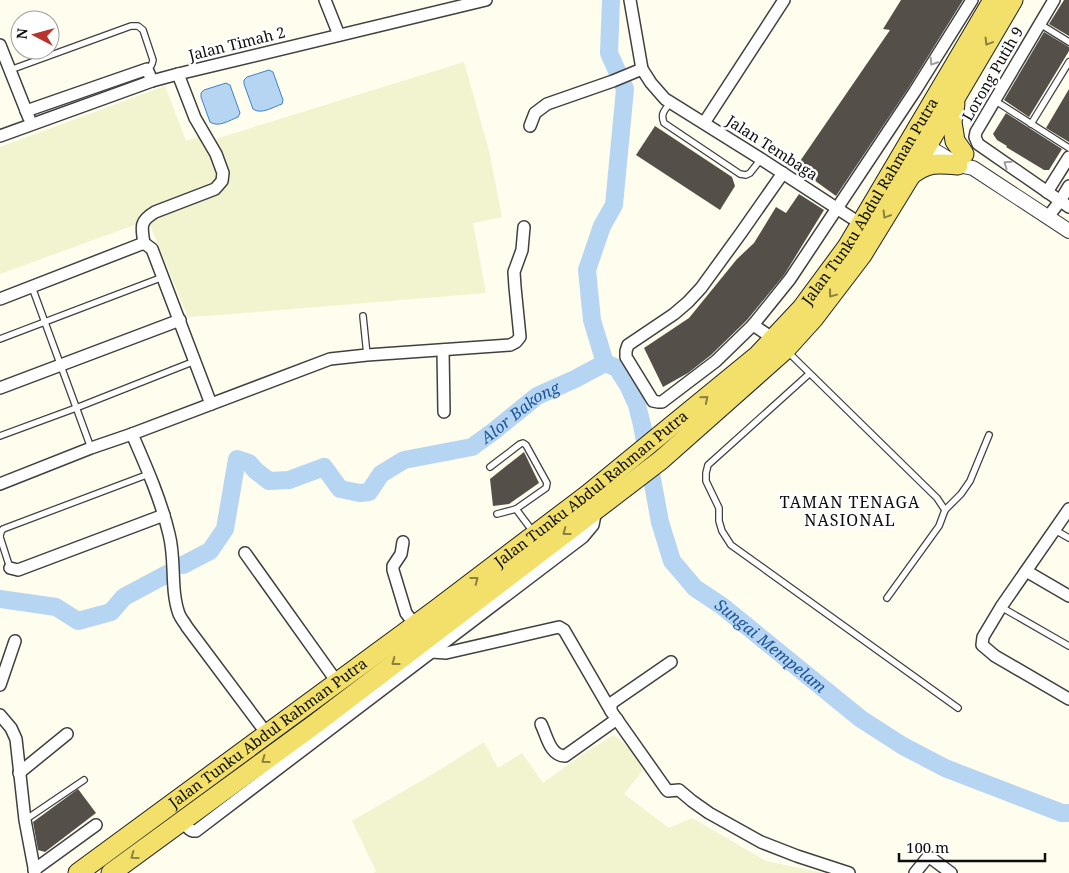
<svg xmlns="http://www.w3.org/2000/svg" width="1069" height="873" font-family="'Noto Serif',serif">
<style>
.farmland{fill:#f2f3cf}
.water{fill:#b5d5f3;stroke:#3f82c7}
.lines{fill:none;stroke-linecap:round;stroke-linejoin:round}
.river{stroke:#b5d5f3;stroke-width:18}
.building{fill:#554f4a}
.service-casing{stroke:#404040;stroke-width:8}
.minor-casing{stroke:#404040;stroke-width:14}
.tertiary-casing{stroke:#404040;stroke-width:16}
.primary-casing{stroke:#1e1e1e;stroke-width:21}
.service{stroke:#fff;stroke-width:5.5}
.minor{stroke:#fff;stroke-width:11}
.tertiary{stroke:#fff;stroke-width:14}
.primary{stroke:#f2e06a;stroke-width:19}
.oneway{stroke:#8b8140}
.oneway2{stroke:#9e9e9e}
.labels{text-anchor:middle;stroke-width:5;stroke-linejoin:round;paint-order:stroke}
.street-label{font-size:15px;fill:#0d0d0d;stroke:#fff}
.water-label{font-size:16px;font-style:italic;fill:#1c5599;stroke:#fff}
.neighbourhood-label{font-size:16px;letter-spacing:1px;fill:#0d0d0d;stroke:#fff}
</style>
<rect width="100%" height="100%" fill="#fefdee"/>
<g class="farmland">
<path d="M464,62L489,151L502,217L473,223L486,293L233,314L188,317L148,220L0,274V147L165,86L186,141L202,136L206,142Z"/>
<path d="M614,735L648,764L624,794L669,828L692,818L766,861L824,873H374L376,871L352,821L433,774L484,742L498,768L522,753L543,783L583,754Z"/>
</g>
<g class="water">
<path d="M269,70L273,72L283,100L282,104C273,107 261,115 253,109L244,84V80L247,77Z"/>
<path d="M226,83L230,85L240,113L238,117C230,120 218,128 210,122L201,97V93L204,90Z"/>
</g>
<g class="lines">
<g class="river">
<path id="s1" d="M605,363L617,368L628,385L637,405L642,425L660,522L672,561L695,588L722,606L861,719L903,746L945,768L1062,813H1069"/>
<path d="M605,363L592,320L587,270L602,226L614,205L625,89L609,53L611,0"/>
<path id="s2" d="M183,565L210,551L225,529L237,459L249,463L256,471L269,481L289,480L324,467L340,489L360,493L369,492L381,474L404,460L472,447L494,431L537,396L575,379L605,363"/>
<path d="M0,599L56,607L78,621L111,612L124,597L167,574"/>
</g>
</g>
<g class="building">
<path d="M901,0H963L909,87L836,196L796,167L890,30L883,29Z"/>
<path d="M1064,0H1069V36L1049,24Z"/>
<path d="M1044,32L1069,47V51L1029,117L1004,100Z"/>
<path d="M1069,89V142L1046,128Z"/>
<path d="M1006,113L1062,149L1049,170H1044L1006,147L1007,146L997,140L993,134Z"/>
<path d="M655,126L732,177L735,186L720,210L636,155Z"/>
<path d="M799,194L824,210L784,275L747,320L711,355L688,373L663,387L644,348L689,318L737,259L754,243L776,207L786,213Z"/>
<path d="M524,452L539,483L509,504L493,506L490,479Z"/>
<path d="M78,789L96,813L45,852L38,850L33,822Z"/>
</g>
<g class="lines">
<defs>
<g id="service">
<path d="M1040,24L1069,42"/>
<path d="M10,70L131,26H138L143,30L153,60C152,65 151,67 147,69"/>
<path d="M994,100L1069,148"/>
<path d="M671,102C665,110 660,113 664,123L740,174L746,175L750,173L761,159"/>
<path d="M1031,124L1069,62"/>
<path d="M32,287L91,448"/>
<path d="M363,316L367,355"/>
<path d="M0,339L163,277"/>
<path d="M787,351L937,498L945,510L939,526L887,598"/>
<path d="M809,374L708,465L706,473V481L719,508V521L722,531L731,545L958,708"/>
<path d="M0,436L76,408L195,361"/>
<path d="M490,467L520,444L523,443L526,445L547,483L546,488L516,509"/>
<path d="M945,510L961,494L970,481L989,435"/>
<path d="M497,514L516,509L534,533"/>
<path d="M1055,530L1069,538"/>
<path d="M0,536L1,532L3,529L149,474"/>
<path d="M0,537L10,568"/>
<path d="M1001,607L1069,646"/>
<path d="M25,820L84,780"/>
</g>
<g id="minor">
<path d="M325,0L339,35"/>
<path d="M630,0L642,69L651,83L665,99L761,159L861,224"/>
<path d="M1054,0L976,132L975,137L978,144L1069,207"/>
<path d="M0,45L29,118"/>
<path d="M178,74L195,118L216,154L223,173L222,181L215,189L155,212C140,221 141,226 144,243L152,249L211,404"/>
<path d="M26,111L147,69L152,81"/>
<path d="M704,123L784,0"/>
<path d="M530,126L535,113L547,104L613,81L642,69"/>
<path d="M0,136L152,81L178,74L486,0"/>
<path d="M783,173L741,233L701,288L688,302L674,314L628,345L626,351V357L653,401L658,402H662L716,361L753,325L790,279L915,91L972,0"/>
<path d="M1047,192L1069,157"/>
<path d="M1048,217L1060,201L1069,186"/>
<path d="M0,299L144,243"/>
<path d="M753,325L765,333L773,340"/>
<path d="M443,350L444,412"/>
<path d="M0,388L180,320"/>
<path d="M0,484L91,448L132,434"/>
<path d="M1069,509L1001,607L983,637L982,645L995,656L1069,699"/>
<path d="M403,542L401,554L393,566V570L406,613L415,625"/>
<path d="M245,553L337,682"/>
<path d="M10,568L18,570L164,515"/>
<path d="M1026,571L1069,596"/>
<path d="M431,651L432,652L446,653L559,627L564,630L611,711"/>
<path d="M671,662L613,702L611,704V711L666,789L668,791L679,790L692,801L709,813L761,842L797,856L849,873"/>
<path d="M0,685L15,641"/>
<path d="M0,715L11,728L16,739L25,820L35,873"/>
<path d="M541,724C547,736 550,756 565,756L617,719"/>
<path d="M267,734L187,627C185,623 181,619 179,614C170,589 176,560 169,534C161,500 146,466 132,434L330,359L367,355L510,345L516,342L520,337L515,287L514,272L522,250L524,227"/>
<path d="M19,773L67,734"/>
<path d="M182,820C186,825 189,832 196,831L583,537L593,525L596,510"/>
<path d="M34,870L96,825"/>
<path d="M915,873L927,858H931L951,873"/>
</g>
<path id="tertiary" d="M919,141L958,165L973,168L1069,231"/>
<g id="primary">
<path d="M955,104L952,122L955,141L964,154"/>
<path d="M911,175C928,162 937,163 958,165"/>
<path id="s3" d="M78,873L437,609L587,495L758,355L802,308L847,247L993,0"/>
<path d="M111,873L315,724L661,460L785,350L814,318L862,255L911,175L927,146L1013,0"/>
</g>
</defs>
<use href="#service" class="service-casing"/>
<use href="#minor" class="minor-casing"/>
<use href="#tertiary" class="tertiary-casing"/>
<use href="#primary" class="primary-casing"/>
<use href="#service" class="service"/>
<use href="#minor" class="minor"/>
<use href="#tertiary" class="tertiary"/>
<use href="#primary" class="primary"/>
</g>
<defs><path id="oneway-chevron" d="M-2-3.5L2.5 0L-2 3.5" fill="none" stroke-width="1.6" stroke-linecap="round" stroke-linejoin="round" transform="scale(1.25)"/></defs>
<g class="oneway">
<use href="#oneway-chevron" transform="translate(988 42) rotate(121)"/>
<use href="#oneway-chevron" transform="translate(886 215) rotate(121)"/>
<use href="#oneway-chevron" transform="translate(832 294) rotate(127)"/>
<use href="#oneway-chevron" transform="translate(705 399) rotate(-39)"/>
<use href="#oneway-chevron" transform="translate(566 532) rotate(143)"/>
<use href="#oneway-chevron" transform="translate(475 580) rotate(-37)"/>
<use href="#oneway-chevron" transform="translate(395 662) rotate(143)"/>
<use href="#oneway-chevron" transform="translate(265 760) rotate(144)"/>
<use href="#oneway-chevron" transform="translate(134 856) rotate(144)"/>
</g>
<g class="oneway2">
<use href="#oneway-chevron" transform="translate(933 62) rotate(122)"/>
<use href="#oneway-chevron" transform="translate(1007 164) rotate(-145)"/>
</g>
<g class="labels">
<g class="street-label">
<text transform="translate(237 44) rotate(-14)" y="5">Jalan Timah 2</text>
<text transform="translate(993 74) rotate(-60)" y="5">Lorong Putih 9</text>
<text transform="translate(772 148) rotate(33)" y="5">Jalan Tembaga</text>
<text dy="5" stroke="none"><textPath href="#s3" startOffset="1046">Jalan Tunku Abdul Rahman Putra</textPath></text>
<text dy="5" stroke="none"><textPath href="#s3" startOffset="641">Jalan Tunku Abdul Rahman Putra</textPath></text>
<text dy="5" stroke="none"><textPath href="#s3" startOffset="236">Jalan Tunku Abdul Rahman Putra</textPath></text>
</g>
<g class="water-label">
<text dy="6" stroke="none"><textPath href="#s2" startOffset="459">Alor Bakong</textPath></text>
<text dy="6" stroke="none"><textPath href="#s1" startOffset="346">Sungai Mempelam</textPath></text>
</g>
<g class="neighbourhood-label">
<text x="850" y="508">TAMAN TENAGA<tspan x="850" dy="18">NASIONAL</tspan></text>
</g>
</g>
<g transform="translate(35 35) rotate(276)"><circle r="24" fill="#ffffff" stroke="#9e9e9e"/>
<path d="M0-4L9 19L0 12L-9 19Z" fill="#b6342c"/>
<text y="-8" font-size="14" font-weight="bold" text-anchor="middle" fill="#0d0d0d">N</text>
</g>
<path d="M899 853v8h146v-8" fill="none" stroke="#0d0d0d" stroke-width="2.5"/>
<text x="906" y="853" font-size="15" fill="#0d0d0d" stroke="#ffffff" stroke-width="4" paint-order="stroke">100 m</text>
</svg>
